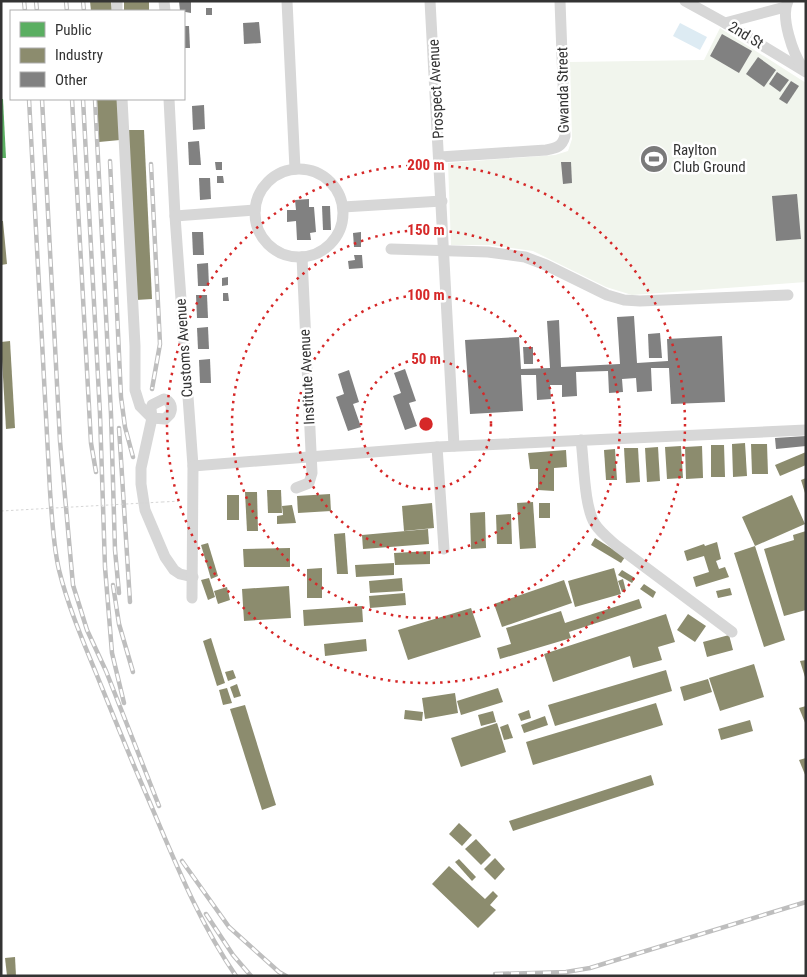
<svg xmlns="http://www.w3.org/2000/svg" width="807" height="977" font-family="'Roboto Condensed',sans-serif">
<style>
.green{fill:#f1f5ed}
.water{fill:#ddebf3}
.public{fill:#5aae61}
.industry{fill:#8c8c6e}
.building{fill:#818181}
.lines{fill:none;stroke-linecap:round;stroke-linejoin:round}
.path{stroke:#d6d6d6;stroke-width:1;stroke-dasharray:2.5 2.5;stroke-linecap:butt}
.minor{stroke:#d7d7d7;stroke-width:11}
.rail-casing{stroke:#bebebe;stroke-width:4.5}
.rail{stroke:#fff;stroke-width:2.5;stroke-dasharray:8;stroke-linecap:butt}
.path-bridge{stroke:#d6d6d6;stroke-width:1;stroke-dasharray:2.5 2.5;stroke-linecap:butt}
.ring{fill:none;stroke:#d62828;stroke-width:2.5;stroke-dasharray:2.5 5}
.labels{text-anchor:middle;stroke-width:5;stroke-linejoin:round;paint-order:stroke}
.street-label{font-size:15px;fill:#333;stroke:#fff}
.poi-label{font-size:15px;fill:#333;stroke:#fff;text-anchor:start}
.centre{fill:#d62828;stroke:#fff;stroke-width:2.5}
.ring-label{font-size:15px;text-anchor:middle;font-weight:bold;fill:#d62828;stroke:#fff;stroke-width:5;stroke-linejoin:round;paint-order:stroke}
</style>
<rect width="100%" height="100%" fill="#fff"/>
<path class="green" d="M720,28L806,83V282L632,295L606,287L533,251L489,245H451L448,163L555,155L568,151L572,139L570,62L704,60Z"/>
<path class="water" d="M680,23L707,37L700,50L673,36Z"/>
<path class="public" d="M1,99H3L6,158H1Z"/>
<g class="industry">
<path d="M90,1H111L112,11H91Z"/>
<rect x="124" y="1" width="25" height="10"/>
<path d="M97,99H117L120,140L99,142Z"/>
<path d="M128,130H144L152,299L136,300Z"/>
<path d="M1,221H3L7,264L1,265Z"/>
<path d="M10,341L15,428L6,429L1,342Z"/>
<path d="M745,443L747,476L733,477L732,444Z"/>
<path d="M751,444H767L768,474H752Z"/>
<path d="M711,445H724L725,477H711Z"/>
<path d="M681,446L683,478L667,479L665,447Z"/>
<path d="M702,446L703,478L686,479L685,447Z"/>
<path d="M658,447L660,481L647,482L645,448Z"/>
<path d="M624,448H638L640,482L626,483Z"/>
<path d="M615,449L617,480H606L604,450Z"/>
<path d="M566,450L567,467L554,468V491L538,490V469H530L528,453Z"/>
<path d="M806,452V465L780,476L775,465Z"/>
<path d="M806,478V493H805L801,480Z"/>
<path d="M267,490H281L282,513H268Z"/>
<path d="M245,492H257L258,531H247Z"/>
<path d="M330,494L331,511L298,513L297,496Z"/>
<rect x="227" y="495" width="12" height="25"/>
<path d="M792,495L805,524L755,546L785,640L764,647L734,553L755,546L742,517Z"/>
<path d="M533,502L536,548L520,549L517,503Z"/>
<path d="M432,503L434,528L404,531L402,506Z"/>
<rect x="539" y="503" width="11" height="15"/>
<path d="M292,505L296,523L277,524V516L283,515L282,506Z"/>
<path d="M485,512L486,548L471,549L470,513Z"/>
<path d="M511,514L512,544H497L496,515Z"/>
<path d="M428,529L429,544L363,549L362,535Z"/>
<path d="M806,531V610L784,616L764,549L794,540L793,535Z"/>
<path d="M345,533L348,574H337L334,534Z"/>
<path d="M595,538L625,557L621,563L591,545Z"/>
<path d="M717,542L721,559L716,561L719,569L725,567L729,577L696,587L693,577L709,572L704,556L687,561L684,551L704,544L705,546Z"/>
<path d="M208,543L218,576L211,579L201,545Z"/>
<path d="M290,548V567H244L243,549Z"/>
<path d="M430,551V564L395,565L394,553Z"/>
<path d="M394,563V575L356,577L355,565Z"/>
<path d="M322,568V598H307V569Z"/>
<path d="M614,568L621,594L575,607L568,581Z"/>
<path d="M622,570L635,578L632,583L618,575Z"/>
<path d="M209,578L215,597L208,600L201,580Z"/>
<path d="M402,578L403,591L370,593L369,581Z"/>
<path d="M623,579L626,591L622,592L618,581Z"/>
<path d="M564,580L572,603L502,627L494,604Z"/>
<path d="M644,584L656,592L653,598L640,589Z"/>
<path d="M289,586L291,618L244,621L242,589Z"/>
<path d="M227,587L230,600L218,604L214,591Z"/>
<path d="M730,588L732,595L718,598L716,591Z"/>
<path d="M405,593L406,605L370,608L369,596Z"/>
<path d="M639,599L642,608L569,632L571,638L500,659L497,648L511,644L506,628L561,611L565,623Z"/>
<path d="M362,606L363,622L304,626L303,610Z"/>
<path d="M471,608L481,637L408,660L398,630Z"/>
<path d="M666,614L675,642L658,647L662,660L633,668L630,656L553,682L544,654Z"/>
<path d="M688,614L706,626L695,642L677,630Z"/>
<path d="M729,635L733,650L707,657L703,642Z"/>
<path d="M211,638L225,683L217,686L203,641Z"/>
<path d="M366,639L367,651L325,656L324,644Z"/>
<path d="M806,660V677H805L800,661Z"/>
<path d="M754,664L764,697L720,711L709,678Z"/>
<path d="M233,670L236,678L228,681L225,672Z"/>
<path d="M666,670L672,691L555,726L548,705Z"/>
<path d="M708,679L712,692L684,701L680,687Z"/>
<path d="M237,684L241,696L234,698L230,687Z"/>
<path d="M227,688L232,703L223,705L219,690Z"/>
<path d="M498,688L503,702L461,715L457,701Z"/>
<path d="M455,693L458,713L425,719L422,698Z"/>
<path d="M656,703L663,725L533,765L526,742Z"/>
<path d="M245,705L276,805L262,810L230,709Z"/>
<path d="M806,706V725L799,708Z"/>
<path d="M405,710L423,712L422,721L404,719Z"/>
<path d="M529,710L531,718L521,721L518,714Z"/>
<path d="M493,711L496,722L481,726L478,715Z"/>
<path d="M545,716L548,725L524,733L521,725Z"/>
<path d="M750,720L753,731L721,740L718,729Z"/>
<path d="M497,723L506,752L461,767L451,738Z"/>
<path d="M508,724L513,738L504,740L500,727Z"/>
<path d="M806,758V777L799,760Z"/>
<path d="M651,775L654,785L513,831L509,821Z"/>
<path d="M459,823L472,835L462,846L449,834Z"/>
<path d="M476,839L491,855L481,865L465,849Z"/>
<path d="M495,858L505,869L495,880L484,869Z"/>
<path d="M459,859L476,877L472,881L455,862Z"/>
<path d="M449,866L485,899L493,891L498,896L490,905L496,910L478,928L432,884Z"/>
<path d="M15,957L16,976H7L5,958Z"/>
</g>
<g class="building">
<path d="M179,1H191V13L180,11Z"/>
<rect x="206" y="8" width="6" height="7"/>
<path d="M259,22L261,43L244,44L243,23Z"/>
<path d="M184,26H189L190,48H184Z"/>
<path d="M722,34L752,51L739,73L710,56Z"/>
<path d="M758,57L776,70L764,87L746,74Z"/>
<path d="M777,72L789,80L780,92L769,84Z"/>
<path d="M791,81L799,86L787,104L779,99Z"/>
<path d="M204,105L205,129L193,130L192,106Z"/>
<path d="M199,141L201,165H189L188,142Z"/>
<path d="M215,162H222V170H216Z"/>
<path d="M561,162H571L572,183L563,184Z"/>
<path d="M217,176H223L224,183H217Z"/>
<path d="M199,178H210L211,199L200,200Z"/>
<path d="M797,194L801,239L776,241L772,196Z"/>
<path d="M309,199V207H314L316,232L310,233L311,240H297L296,221L287,222V210H296L295,200Z"/>
<path d="M322,206H330L331,230H323Z"/>
<path d="M192,232H203L204,255H193Z"/>
<path d="M361,232V247H354L353,233Z"/>
<path d="M354,255H362L363,268L349,269L348,261L355,260Z"/>
<path d="M208,263L209,286H198L197,264Z"/>
<path d="M228,277V285L222,286V278Z"/>
<path d="M223,293H228L229,301H223Z"/>
<path d="M196,295H207L208,318H197Z"/>
<path d="M634,316L637,363L668,361L667,339L722,336L725,402L671,404L669,368H651L652,391L637,392L636,378L622,379L623,392L609,393L608,371L576,372L577,396L562,397V385H550L551,399L537,400L536,375H521L523,411L470,414L465,340L519,337L521,369L550,368L547,321L559,320L561,367L620,364L617,317Z"/>
<path d="M208,327L209,349H198L197,328Z"/>
<path d="M660,333L662,358H649L648,334Z"/>
<path d="M523,347H533V364H524Z"/>
<path d="M210,359L211,383H200L199,360Z"/>
<path d="M405,369L416,401L409,403L417,426L405,430L393,396L401,393L394,373Z"/>
<path d="M349,370L359,402L353,404L361,427L348,431L336,397L344,394L338,374Z"/>
<path d="M806,436V446L776,449L775,438Z"/>
</g>
<g class="lines">
<path class="path" d="M162,502L182,501"/>
<g class="minor">
<path d="M117,1V11"/>
<path d="M164,1L165,11"/>
<path d="M287,1L295,169"/>
<path d="M430,1L454,446"/>
<path d="M685,1L725,23L806,72"/>
<path d="M788,1C780,17 793,54 803,68"/>
<path d="M725,23L785,7"/>
<path d="M122,99L135,346V390L140,406L152,418L141,468V484L145,510L165,557L174,570L180,574L193,577"/>
<path d="M169,99L175,216L193,466L192,598"/>
<path d="M440,157L546,150C556,148 562,147 565,136L560,1"/>
<circle cx="299" cy="213" r="44"/>
<path d="M343,207L442,201"/>
<path d="M175,216L255,210"/>
<path d="M391,249L488,252L525,257L546,265L607,295L624,300L640,301L788,295"/>
<path d="M164,399C171,401 173,408 170,414L165,419L152,418L151,409L152,405Z"/>
<path d="M581,440C584,462 584,507 595,524C600,532 609,539 617,546L732,632"/>
<path d="M437,447L444,549"/>
<path d="M193,466L437,447L806,430"/>
<path d="M296,488L309,483L312,473L302,257"/>
</g>
<defs>
<g id="rail">
<path d="M24,1L25,11"/>
<path d="M36,1L37,11"/>
<path d="M66,1L67,11"/>
<path d="M83,1L84,11"/>
<path d="M29,99L50,491C52,517 53,544 59,570C68,606 82,639 96,673C113,715 129,755 147,796C174,859 197,919 236,976"/>
<path d="M42,99L60,441L73,585L87,630L106,671L159,806"/>
<path d="M72,99L91,443L96,472"/>
<path d="M83,99L100,414L105,567L112,653L124,703"/>
<path d="M95,99L111,414L115,550L119,593"/>
<path d="M110,161L121,397L125,427L133,457"/>
<path d="M151,164L160,344L152,389"/>
<path d="M119,428L130,602"/>
<path d="M113,585L119,624L133,672"/>
<path d="M182,861L229,927L279,972L286,976"/>
<path d="M206,914L233,955L251,976"/>
<path d="M495,974L566,972L590,968L806,902"/>
</g>
</defs>
<use href="#rail" class="rail-casing"/>
<use href="#rail" class="rail"/>
<path class="path-bridge" d="M1,511L162,502"/>
</g>
<g class="ring">
<circle cx="426" cy="424" r="65"/>
<circle cx="426" cy="424" r="129"/>
<circle cx="426" cy="424" r="194"/>
<circle cx="426" cy="424" r="259"/>
</g>
<defs>
<symbol id="stadium-disc" viewBox="-11 -11 22 22"><circle r="9.5" fill="#7a7a7a" stroke="#fff"/><path d="M0-5a6.5 5 0 1 0 0 10a6.5 5 0 1 0 0-10ZM-3.5-1.8h7v3.6h-7Z" fill="#fff"/></symbol>
</defs>
<g fill-rule="evenodd">
<use href="#stadium-disc" x="638" y="143" width="32" height="32"/>
</g>
<g class="labels">
<g class="street-label">
<text transform="translate(746 35) rotate(31)" y="5">2nd St</text>
<text transform="translate(436 89) rotate(-93)" y="5">Prospect Avenue</text>
<text transform="translate(563 90) rotate(-91)" y="5">Gwanda Street</text>
<text transform="translate(184 348) rotate(-94)" y="5">Customs Avenue</text>
<text transform="translate(307 377) rotate(-93)" y="5">Institute Avenue</text>
</g>
<g class="poi-label">
<text x="673" y="155">Raylton<tspan x="673" dy="17">Club Ground</tspan></text>
</g>
</g>
<circle cx="426" cy="424" r="8" class="centre"/>
<g class="ring-label">
<text x="426" y="170">200 m</text>
<text x="426" y="235">150 m</text>
<text x="426" y="300">100 m</text>
<text x="426" y="364">50 m</text>
</g>
<rect width="807" height="977" fill="none" stroke="#333333" stroke-width="5"/>
<rect x="10" y="10" width="175" height="90" fill="#ffffff" stroke="#adadad"/>
<rect x="20" y="22" width="25" height="15" fill="#5aae61" stroke="#adadad"/>
<text x="55" y="35" font-size="15" fill="#333333">Public</text>
<rect x="20" y="48" width="25" height="15" fill="#8c8c6e" stroke="#adadad"/>
<text x="55" y="60" font-size="15" fill="#333333">Industry</text>
<rect x="20" y="72" width="25" height="15" fill="#818181" stroke="#adadad"/>
<text x="55" y="85" font-size="15" fill="#333333">Other</text>
</svg>
